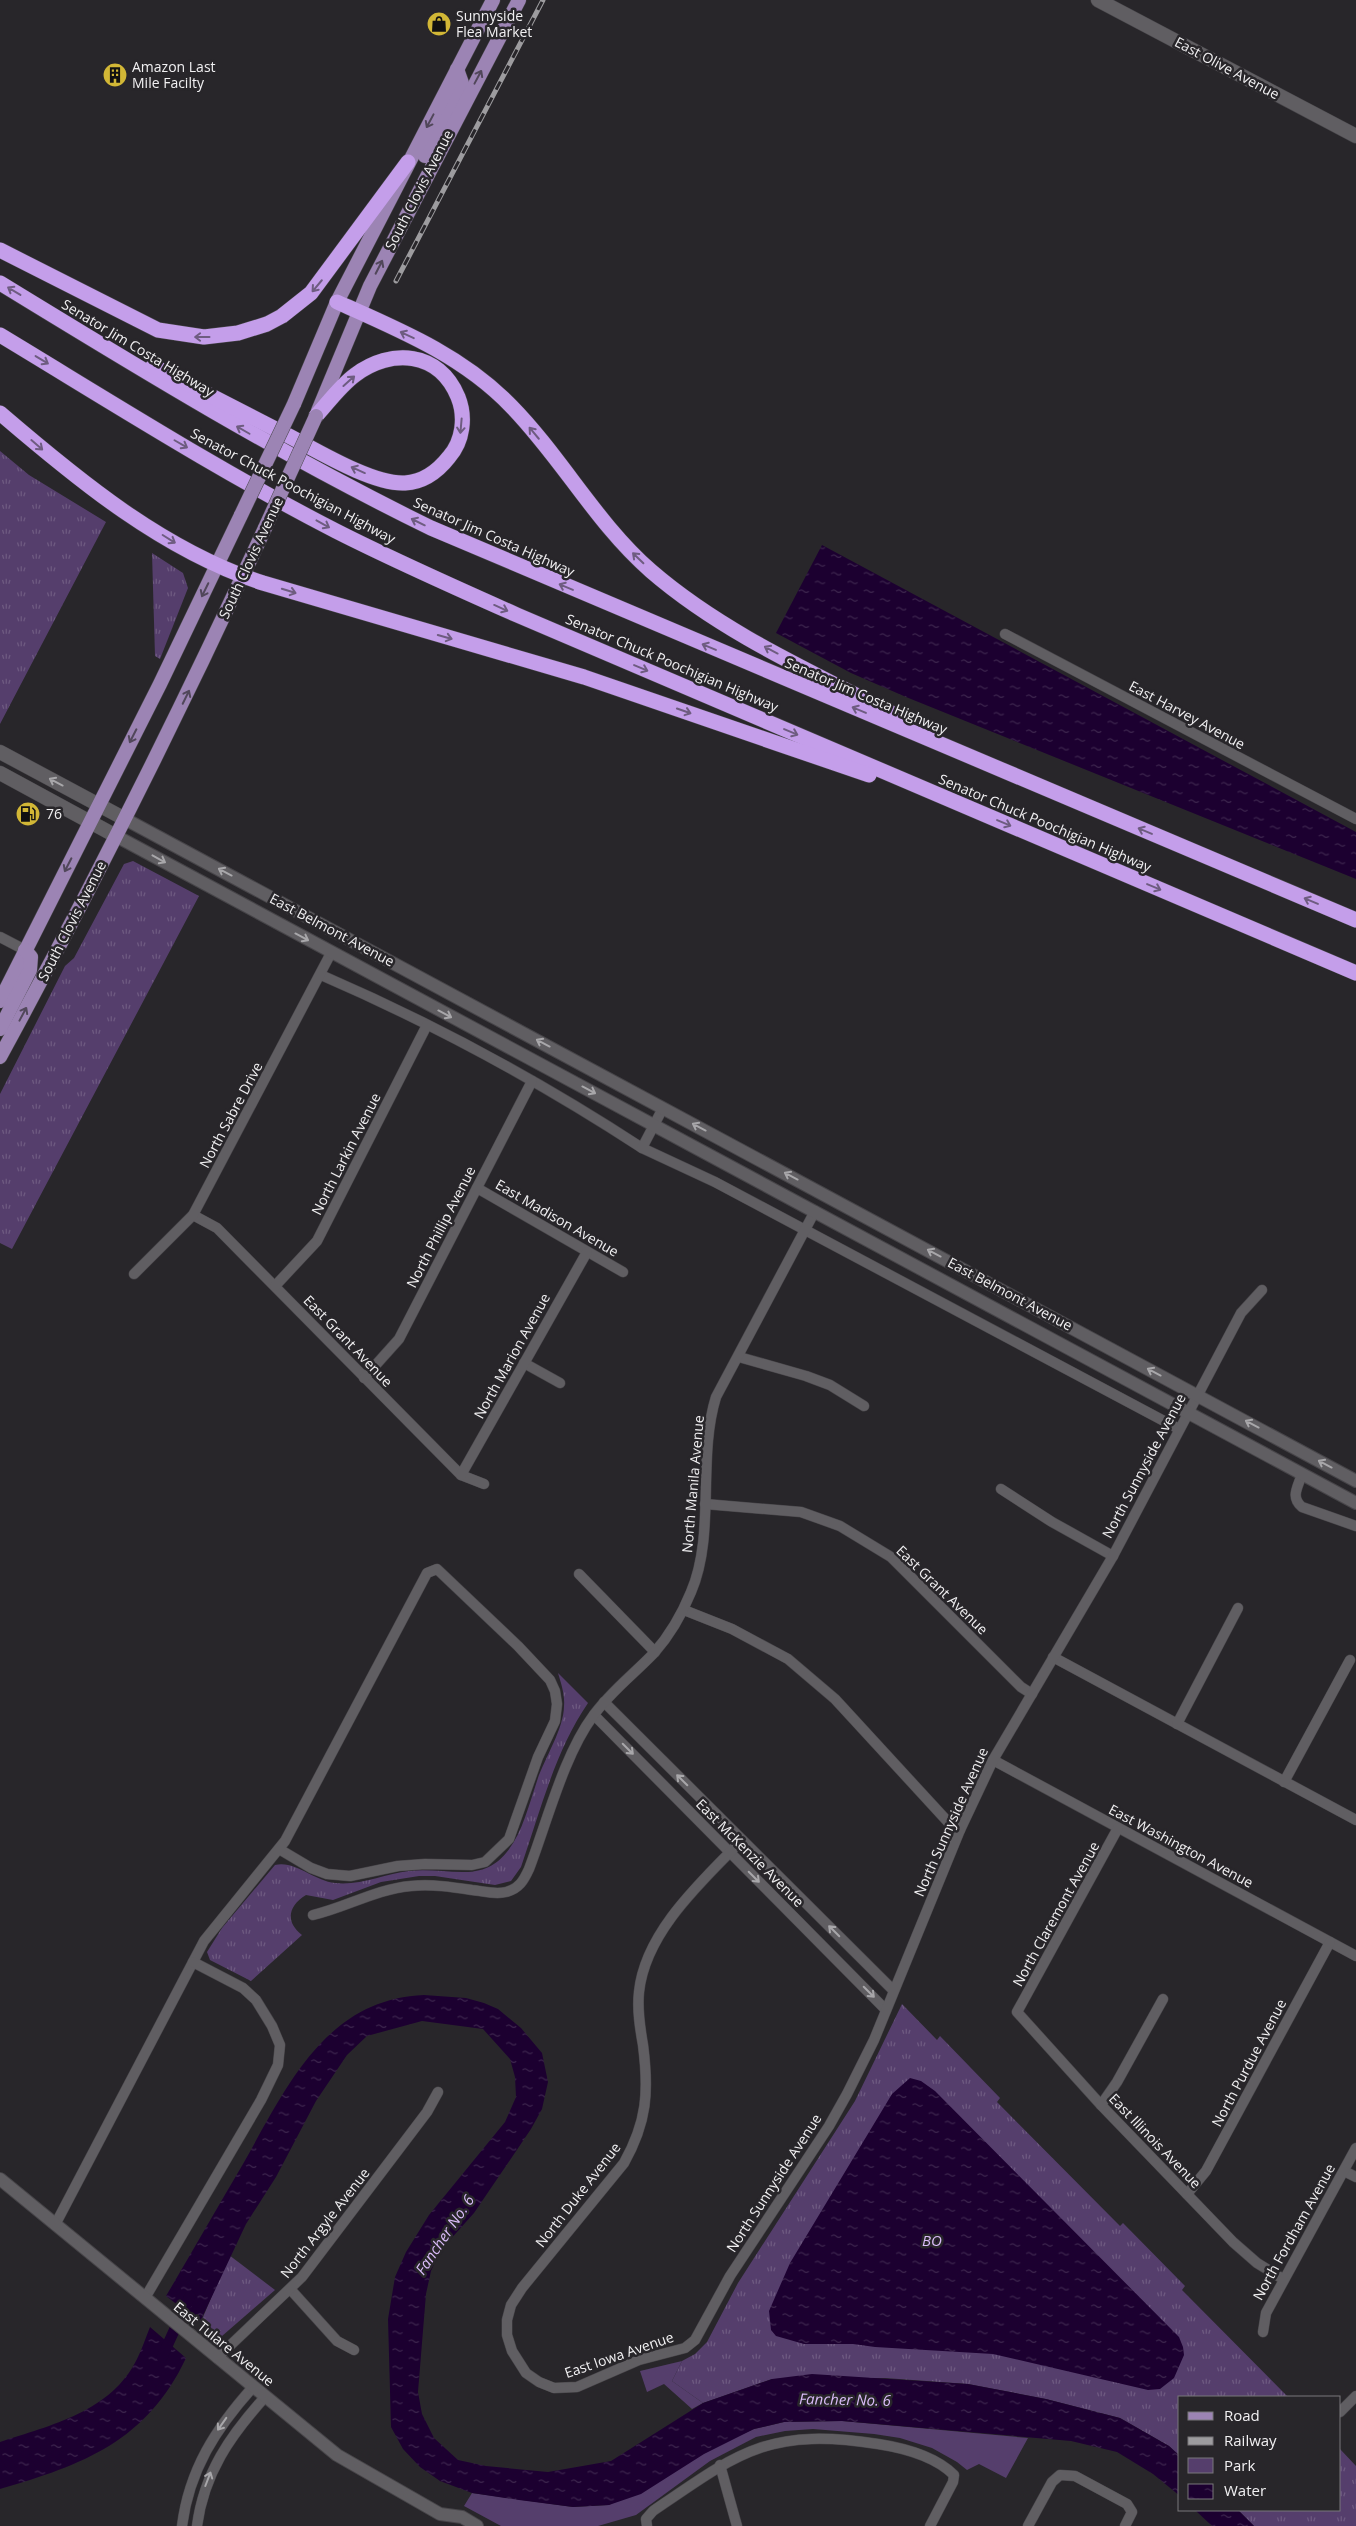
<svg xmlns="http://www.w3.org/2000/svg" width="1356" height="2526" font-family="'Open Sans',sans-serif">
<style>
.grass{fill:url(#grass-tufts)}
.park{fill:#553e6c}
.water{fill:url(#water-ripples)}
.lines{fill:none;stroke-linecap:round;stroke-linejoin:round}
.canal{stroke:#1c0030;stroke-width:11}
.minor-casing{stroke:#474549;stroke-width:11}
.tertiary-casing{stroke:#474549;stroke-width:14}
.secondary-casing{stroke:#474549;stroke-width:15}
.primary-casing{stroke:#474549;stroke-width:15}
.motorway-casing{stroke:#474549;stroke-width:16}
.minor{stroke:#605e62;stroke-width:10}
.tertiary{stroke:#605e62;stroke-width:12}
.secondary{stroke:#605e62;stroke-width:14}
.primary{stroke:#9c84b4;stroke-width:14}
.motorway{stroke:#c49eea;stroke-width:15}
.rail-casing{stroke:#9d9c9f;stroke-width:5}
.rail{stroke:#28262a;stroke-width:3;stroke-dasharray:9;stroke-linecap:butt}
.primary-bridge-casing{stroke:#474549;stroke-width:15;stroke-linecap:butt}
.primary-bridge{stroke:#9c84b4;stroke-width:14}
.oneway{stroke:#51475a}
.oneway2{stroke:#6e5c80}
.oneway3{stroke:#a8a7aa}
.labels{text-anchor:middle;stroke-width:5;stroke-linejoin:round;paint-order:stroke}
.poi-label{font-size:14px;fill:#f1f0f2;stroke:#28262a;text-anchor:start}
.street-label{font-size:14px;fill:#f1f0f2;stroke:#28262a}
.water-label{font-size:15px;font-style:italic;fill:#dabcf9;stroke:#28262a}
</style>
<defs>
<pattern id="grass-tufts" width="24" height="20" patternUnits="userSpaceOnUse" patternTransform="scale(1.25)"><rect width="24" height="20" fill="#553e6c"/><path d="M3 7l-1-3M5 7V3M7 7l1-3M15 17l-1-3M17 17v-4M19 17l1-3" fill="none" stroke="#6e5a81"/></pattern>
<pattern id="water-ripples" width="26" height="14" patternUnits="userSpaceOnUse" patternTransform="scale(1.25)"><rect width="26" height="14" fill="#1c0030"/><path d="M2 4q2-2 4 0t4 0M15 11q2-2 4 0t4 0" fill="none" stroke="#3d264e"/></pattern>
</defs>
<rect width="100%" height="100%" fill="#28262a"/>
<g class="grass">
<path d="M0,451L29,475L106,522L0,724Z"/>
<path d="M152,553L183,573L188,588L160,659L155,656Z"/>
<path d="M133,861L199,896L12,1249L0,1243V1094L65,966L74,958L124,864Z"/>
<path d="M558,1673L588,1703C555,1751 540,1812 521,1867L511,1881L495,1885L435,1876H419L381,1882L333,1900L306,1895C288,1906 285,1922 302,1935L251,1981L210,1960L207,1952L222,1928L275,1865C295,1860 314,1881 335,1883C359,1886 385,1874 409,1871C428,1869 444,1872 462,1872C514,1874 524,1819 537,1781C544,1759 564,1729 564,1706C565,1695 561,1683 558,1673Z"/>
<path d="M902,2004L937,2040L940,2036L1000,2098L997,2102L1120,2226L1123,2223L1185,2286L1182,2290L1288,2397H1180V2456L1169,2446L1120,2418L1046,2399L968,2384L885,2378L772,2379L703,2403L672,2381L682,2361L695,2354L707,2342L738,2283L855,2101Z"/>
<path d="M229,2255L275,2290L222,2336L201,2322Z"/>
<path d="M1340,2449L1356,2466V2526H1254L1238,2510H1340Z"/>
</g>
<g class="park">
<path d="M682,2361L672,2381L703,2403L692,2409L664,2384L647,2392L640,2371Z"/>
<path d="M842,2421L1028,2438L1006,2478L979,2464L967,2470L957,2462L932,2448L900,2438L874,2434L813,2429L785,2431L756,2437L710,2461L636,2515L598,2526H501L464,2506L472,2493L573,2507L609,2505L729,2440L754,2429L784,2422Z"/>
</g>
<g class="water">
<path d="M822,545L1356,832V879L906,697L851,673L776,633Z"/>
<path d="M424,1995L466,1998L484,2003L498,2009L521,2028L542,2053L548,2082L542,2109L531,2129L474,2213L440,2251L431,2271L426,2294L418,2392L422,2414L434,2438L458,2460L486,2466L548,2472L611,2461L703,2403L772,2379L812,2374L968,2384L1046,2399L1120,2418L1169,2446L1180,2456V2496L1153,2474L1117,2452L1071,2441L842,2421L784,2422L754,2429L704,2454L641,2494L609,2505L573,2507L519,2500L472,2493L440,2481L420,2467L403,2449L391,2427L388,2319L395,2277L406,2252L429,2215L505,2122L516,2097L515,2077L510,2059L483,2029L422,2021L367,2036L347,2055L316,2101L276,2177L246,2224L200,2322L166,2296C192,2252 217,2208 243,2164C286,2088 325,1999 424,1995Z"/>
<path d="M910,2078L921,2081L935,2091L1179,2337L1183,2347L1184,2355L1174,2378L1160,2389L1148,2390L993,2354L875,2347L853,2344H804L776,2336L771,2330L769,2311L790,2263L892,2094Z"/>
<path d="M150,2327L186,2358C147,2441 83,2465 0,2489V2442C51,2425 111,2412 137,2359C142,2349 146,2337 150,2327Z"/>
<path d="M1195,2510H1238L1254,2526H1212Z"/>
</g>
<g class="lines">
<path class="canal" d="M162,2357L190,2296"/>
<defs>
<g id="minor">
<path d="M1005,634L1356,819"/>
<path d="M0,937L25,950"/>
<path d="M321,975C432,1023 541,1082 642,1148"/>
<path d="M663,1108L642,1148L715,1182L1179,1429"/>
<path d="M477,1188L623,1272"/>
<path d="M193,1215L217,1228L461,1475L484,1484"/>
<path d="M134,1274L193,1215L331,953"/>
<path d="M275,1286L317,1241L427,1025"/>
<path d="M739,1357L806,1376L830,1385L864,1406"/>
<path d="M524,1363L560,1383"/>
<path d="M364,1378L399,1339L532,1081"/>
<path d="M1302,1474C1298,1487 1290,1497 1302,1507L1356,1526"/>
<path d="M461,1475L587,1252"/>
<path d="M1001,1489L1052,1522L1113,1556"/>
<path d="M705,1504L801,1512L840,1526L891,1557L1021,1687L1032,1694"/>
<path d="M579,1574L655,1652"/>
<path d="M684,1610L732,1629L788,1659L835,1699L949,1823L960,1830"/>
<path d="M1053,1657L1356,1820"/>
<path d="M604,1702L893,1990"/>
<path d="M594,1715L886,2010"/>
<path d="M1177,1724L1238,1608"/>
<path d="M993,1760L1356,1956"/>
<path d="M1284,1782L1350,1660"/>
<path d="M1118,1828L1017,2012L1101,2105L1233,2242L1257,2263L1283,2279"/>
<path d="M742,1840C702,1881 645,1932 639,1992C637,2010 640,2028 643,2045C649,2092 647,2122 624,2163L522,2288L511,2305L507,2320V2335L512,2351L526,2373L539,2382L554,2388L577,2387L639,2360L685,2348L695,2340L730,2276L829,2126L847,2094L874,2040L960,1830L993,1760L1113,1556L1241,1313L1262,1290"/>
<path d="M313,1915C347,1907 376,1889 411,1886C432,1884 452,1887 472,1890C483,1891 495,1895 506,1892C519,1889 524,1880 529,1869C547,1822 564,1755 593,1716C610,1692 634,1674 654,1653C670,1635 682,1614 691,1592C716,1534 697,1458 716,1397L815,1211"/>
<path d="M1101,2105L1117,2082L1163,1999"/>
<path d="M1344,2171L1356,2177"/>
<path d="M1187,2194L1206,2171L1330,1942"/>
<path d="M55,2225L204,1941L285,1841L427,1573L437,1569L518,1646L550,1680L555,1691L557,1704L555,1721L538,1757L509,1839L485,1862L472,1865L425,1864L398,1866L350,1876L327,1874L311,1868L279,1849"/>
<path d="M291,2290L337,2341L354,2350"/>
<path d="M145,2298L261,2100L278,2065L280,2045L272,2026L256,2000L243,1988L193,1962"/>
<path d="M1263,2332L1266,2313L1356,2148"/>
<path d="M217,2358L302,2277L427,2112L438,2092"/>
<path d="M1340,2412L1356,2396"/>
<path d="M720,2465L737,2526"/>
<path d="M182,2526C189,2470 216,2428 253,2387"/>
<path d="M197,2526C204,2473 230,2436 265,2397"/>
<path d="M647,2526L646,2519L653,2511C739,2452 769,2427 878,2444C904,2448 935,2456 954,2475L953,2482L930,2526"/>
<path d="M1028,2526L1052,2482L1060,2475L1075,2476L1127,2504L1132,2512L1125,2526"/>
</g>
<g id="tertiary">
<path d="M125,819L1356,1481"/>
<path d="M116,836L1356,1503"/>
<path d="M0,2179L337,2455L440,2514L462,2517L477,2526"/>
</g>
<g id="secondary">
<path d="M1098,0L1356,136"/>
<path d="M0,752L125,819"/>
<path d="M0,773L116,836"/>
</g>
<g id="primary">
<path d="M425,156L462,83L457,69"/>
<path d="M294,404L337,302L493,0"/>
<path d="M318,411L370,286L519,0"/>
<path d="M0,1001L160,684L241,515"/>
<path d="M0,1029L30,970L31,957L25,950"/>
<path d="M0,1057C94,884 182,708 265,528"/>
</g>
<g id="motorway">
<path d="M0,250L158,330L204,337L238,333L267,324L282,316L311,293L408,162"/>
<path d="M0,283C142,370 281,455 431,528L1356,920"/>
<path d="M337,302C400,330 463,356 511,406C562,458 596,523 651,571C724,634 816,674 901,718"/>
<path d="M0,335C111,402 221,472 336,531C395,561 456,588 517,615L1356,973"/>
<path d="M153,366C198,389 242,412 287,435C316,450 373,485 405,483C423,482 438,471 449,457C463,441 466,417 458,397C439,351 391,348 355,375C340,386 328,403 316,416"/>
<path d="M0,413C78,480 164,551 263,583L584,677L869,775"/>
</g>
</defs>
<use href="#minor" class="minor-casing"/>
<use href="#tertiary" class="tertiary-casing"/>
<use href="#secondary" class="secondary-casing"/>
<use href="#primary" class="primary-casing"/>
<use href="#motorway" class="motorway-casing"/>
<use href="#minor" class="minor"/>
<use href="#tertiary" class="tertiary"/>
<use href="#secondary" class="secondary"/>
<use href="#primary" class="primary"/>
<use href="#motorway" class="motorway"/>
<defs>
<path id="rail" d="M396,281L543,0"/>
</defs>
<use href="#rail" class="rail-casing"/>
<use href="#rail" class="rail"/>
<defs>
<g id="primary-bridge">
<path d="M241,515L294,404"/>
<path d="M265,528L316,416"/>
</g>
</defs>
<use href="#primary-bridge" class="primary-bridge-casing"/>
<use href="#primary-bridge" class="primary-bridge"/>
</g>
<defs><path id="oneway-shaft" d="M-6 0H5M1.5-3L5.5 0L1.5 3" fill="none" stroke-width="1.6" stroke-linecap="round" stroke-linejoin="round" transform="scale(1.25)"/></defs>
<g class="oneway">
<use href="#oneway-shaft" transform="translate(478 77) rotate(-62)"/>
<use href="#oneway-shaft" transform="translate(430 121) rotate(118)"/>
<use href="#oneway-shaft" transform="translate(379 267) rotate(-63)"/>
<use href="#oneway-shaft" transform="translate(205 590) rotate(116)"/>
<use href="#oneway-shaft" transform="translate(186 697) rotate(-64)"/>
<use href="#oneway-shaft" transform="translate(133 736) rotate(117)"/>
<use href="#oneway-shaft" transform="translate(68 865) rotate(117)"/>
<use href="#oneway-shaft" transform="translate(23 1014) rotate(-62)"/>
</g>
<g class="oneway2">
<use href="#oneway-shaft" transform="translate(317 286) rotate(130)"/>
<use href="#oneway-shaft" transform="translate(14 291) rotate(-149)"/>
<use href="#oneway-shaft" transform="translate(407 335) rotate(-155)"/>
<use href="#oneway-shaft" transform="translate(202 337) rotate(-180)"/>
<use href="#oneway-shaft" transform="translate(42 360) rotate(31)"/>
<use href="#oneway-shaft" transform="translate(349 381) rotate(-42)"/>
<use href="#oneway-shaft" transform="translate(461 426) rotate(95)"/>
<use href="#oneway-shaft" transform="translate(243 430) rotate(-150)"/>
<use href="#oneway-shaft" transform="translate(534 433) rotate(-130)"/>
<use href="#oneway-shaft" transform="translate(181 444) rotate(30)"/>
<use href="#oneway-shaft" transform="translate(37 445) rotate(41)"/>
<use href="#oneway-shaft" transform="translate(358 470) rotate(-156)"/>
<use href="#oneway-shaft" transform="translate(418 522) rotate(-154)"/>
<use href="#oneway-shaft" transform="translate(323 524) rotate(29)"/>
<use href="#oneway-shaft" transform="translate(169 539) rotate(32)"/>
<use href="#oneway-shaft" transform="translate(638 558) rotate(-136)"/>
<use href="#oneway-shaft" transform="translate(566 587) rotate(-157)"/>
<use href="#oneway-shaft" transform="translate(289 591) rotate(17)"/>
<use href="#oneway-shaft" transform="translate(501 608) rotate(24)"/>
<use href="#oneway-shaft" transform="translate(445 637) rotate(16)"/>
<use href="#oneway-shaft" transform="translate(709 647) rotate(-157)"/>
<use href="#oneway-shaft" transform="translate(771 650) rotate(-152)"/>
<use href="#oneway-shaft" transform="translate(641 668) rotate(23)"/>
<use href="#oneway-shaft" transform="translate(859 710) rotate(-157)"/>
<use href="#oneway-shaft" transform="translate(684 711) rotate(19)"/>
<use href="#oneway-shaft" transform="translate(791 732) rotate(23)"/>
<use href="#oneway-shaft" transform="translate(1004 823) rotate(23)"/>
<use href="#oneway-shaft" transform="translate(1145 831) rotate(-157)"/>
<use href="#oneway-shaft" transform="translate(1154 887) rotate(23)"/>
<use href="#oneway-shaft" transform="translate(1311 901) rotate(-157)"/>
</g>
<g class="oneway3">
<use href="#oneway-shaft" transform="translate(56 782) rotate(-152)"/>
<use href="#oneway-shaft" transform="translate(159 859) rotate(29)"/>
<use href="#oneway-shaft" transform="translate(225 872) rotate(-152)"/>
<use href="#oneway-shaft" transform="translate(302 937) rotate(28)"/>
<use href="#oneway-shaft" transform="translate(445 1014) rotate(28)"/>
<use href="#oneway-shaft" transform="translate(543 1043) rotate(-152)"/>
<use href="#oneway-shaft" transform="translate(589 1090) rotate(28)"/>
<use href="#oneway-shaft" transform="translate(699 1127) rotate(-152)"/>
<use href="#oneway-shaft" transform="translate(791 1176) rotate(-152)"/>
<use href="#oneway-shaft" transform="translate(934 1253) rotate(-152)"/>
<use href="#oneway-shaft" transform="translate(1154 1372) rotate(-152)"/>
<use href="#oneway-shaft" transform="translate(1252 1424) rotate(-152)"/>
<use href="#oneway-shaft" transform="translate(1325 1464) rotate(-152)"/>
<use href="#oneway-shaft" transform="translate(628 1749) rotate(45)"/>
<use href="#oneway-shaft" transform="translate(682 1780) rotate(-135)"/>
<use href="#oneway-shaft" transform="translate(754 1877) rotate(45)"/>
<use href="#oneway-shaft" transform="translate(834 1931) rotate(-135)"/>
<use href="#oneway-shaft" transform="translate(869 1992) rotate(45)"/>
<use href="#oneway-shaft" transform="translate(222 2424) rotate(125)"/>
<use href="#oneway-shaft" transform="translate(208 2479) rotate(-69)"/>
</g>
<defs>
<symbol id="shop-disc" viewBox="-11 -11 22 22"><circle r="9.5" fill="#d2b736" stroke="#28262a"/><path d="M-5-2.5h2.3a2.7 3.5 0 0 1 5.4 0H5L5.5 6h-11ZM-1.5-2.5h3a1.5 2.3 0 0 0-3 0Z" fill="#111"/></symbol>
<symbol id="building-disc" viewBox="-11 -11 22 22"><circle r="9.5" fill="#d2b736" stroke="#28262a"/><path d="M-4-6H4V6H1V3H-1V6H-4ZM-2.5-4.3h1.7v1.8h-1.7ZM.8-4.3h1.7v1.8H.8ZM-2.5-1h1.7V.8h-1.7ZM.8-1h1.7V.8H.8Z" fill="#111"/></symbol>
<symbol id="fuel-disc" viewBox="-11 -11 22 22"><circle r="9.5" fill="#d2b736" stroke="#28262a"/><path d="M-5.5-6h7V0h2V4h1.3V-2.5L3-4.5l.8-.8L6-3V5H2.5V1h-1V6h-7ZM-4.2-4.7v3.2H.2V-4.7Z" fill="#111"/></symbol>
</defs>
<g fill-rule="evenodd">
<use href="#shop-disc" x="425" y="10" width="28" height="28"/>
<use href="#building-disc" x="101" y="61" width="28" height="28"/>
<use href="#fuel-disc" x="14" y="800" width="28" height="28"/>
</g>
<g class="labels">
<g class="poi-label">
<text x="456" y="21">Sunnyside<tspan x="456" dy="16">Flea Market</tspan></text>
<text x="132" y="72">Amazon Last<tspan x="132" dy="16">Mile Facilty</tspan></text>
<text x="46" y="819">76</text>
</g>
<g class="street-label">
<text transform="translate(1227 68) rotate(28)" y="5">East Olive Avenue</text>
<text transform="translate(419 190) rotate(-63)" y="5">South Clovis Avenue</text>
<text transform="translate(138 348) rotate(31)" y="5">Senator Jim Costa Highway</text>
<text transform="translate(293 486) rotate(28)" y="5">Senator Chuck Poochigian Highway</text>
<text transform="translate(494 537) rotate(24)" y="5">Senator Jim Costa Highway</text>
<text transform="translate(251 558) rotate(-65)" y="5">South Clovis Avenue</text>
<text transform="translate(672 663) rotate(23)" y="5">Senator Chuck Poochigian Highway</text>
<text transform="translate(866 696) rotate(23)" y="5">Senator Jim Costa Highway</text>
<text transform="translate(1187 715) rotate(28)" y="5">East Harvey Avenue</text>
<text transform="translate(1045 823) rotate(23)" y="5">Senator Chuck Poochigian Highway</text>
<text transform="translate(72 921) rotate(-63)" y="5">South Clovis Avenue</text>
<text transform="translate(332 930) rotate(28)" y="5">East Belmont Avenue</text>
<text transform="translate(231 1115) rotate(-62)" y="5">North Sabre Drive</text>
<text transform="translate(346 1154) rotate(-63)" y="5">North Larkin Avenue</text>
<text transform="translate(557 1218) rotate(30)" y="5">East Madison Avenue</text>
<text transform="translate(441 1227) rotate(-63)" y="5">North Phillip Avenue</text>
<text transform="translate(1010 1294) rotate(28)" y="5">East Belmont Avenue</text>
<text transform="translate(348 1341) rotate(46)" y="5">East Grant Avenue</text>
<text transform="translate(512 1356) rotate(-61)" y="5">North Marion Avenue</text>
<text transform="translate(1144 1466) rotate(-62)" y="5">North Sunnyside Avenue</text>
<text transform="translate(693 1484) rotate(-85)" y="5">North Manila Avenue</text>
<text transform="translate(942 1590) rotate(44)" y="5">East Grant Avenue</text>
<text transform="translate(951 1822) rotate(-66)" y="5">North Sunnyside Avenue</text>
<text transform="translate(1181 1846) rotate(28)" y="5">East Washington Avenue</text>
<text transform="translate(750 1853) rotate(45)" y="5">East McKenzie Avenue</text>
<text transform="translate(1056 1914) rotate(-61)" y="5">North Claremont Avenue</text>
<text transform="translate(1249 2063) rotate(-62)" y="5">North Purdue Avenue</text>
<text transform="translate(1155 2141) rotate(46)" y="5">East Illinois Avenue</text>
<text transform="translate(774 2183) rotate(-57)" y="5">North Sunnyside Avenue</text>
<text transform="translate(578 2195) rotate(-52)" y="5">North Duke Avenue</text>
<text transform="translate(325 2223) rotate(-52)" y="5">North Argyle Avenue</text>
<text transform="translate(1294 2232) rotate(-61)" y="5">North Fordham Avenue</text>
<text transform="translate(224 2344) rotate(39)" y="5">East Tulare Avenue</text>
<text transform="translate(619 2355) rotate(-19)" y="5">East Iowa Avenue</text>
</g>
<g class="water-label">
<text transform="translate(445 2235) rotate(-56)" y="5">Fancher No. 6</text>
<text x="932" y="2246">BO</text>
<text transform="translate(845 2400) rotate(1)" y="5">Fancher No. 6</text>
</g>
</g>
<rect x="1178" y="2396" width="162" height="115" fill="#28262a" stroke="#78777a"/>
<rect x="1188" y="2412" width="25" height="8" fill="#9c84b4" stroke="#78777a"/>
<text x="1224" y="2421" font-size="15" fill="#f1f0f2">Road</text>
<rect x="1188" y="2437" width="25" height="8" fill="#9d9c9f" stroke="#78777a"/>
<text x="1224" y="2446" font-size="15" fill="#f1f0f2">Railway</text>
<rect x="1188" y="2458" width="25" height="15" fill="#553e6c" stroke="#78777a"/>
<text x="1224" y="2471" font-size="15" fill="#f1f0f2">Park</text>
<rect x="1188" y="2484" width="25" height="15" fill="url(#water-ripples)" stroke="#78777a"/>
<text x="1224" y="2496" font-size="15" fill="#f1f0f2">Water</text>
</svg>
